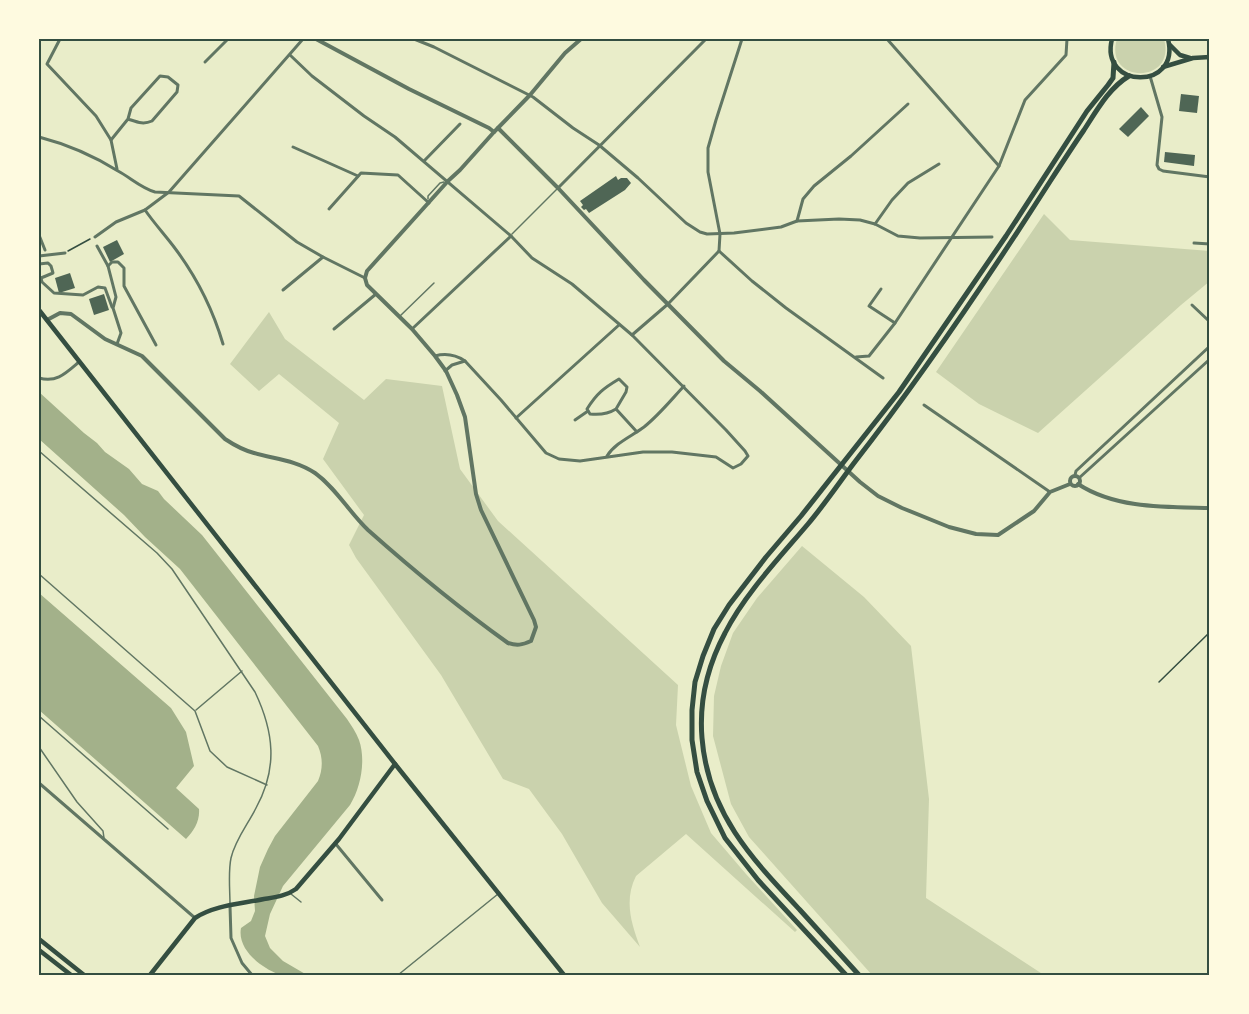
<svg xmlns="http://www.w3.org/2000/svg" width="1249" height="1014" font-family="'Alegreya Sans',sans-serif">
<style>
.green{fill:#cad2ad}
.water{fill:#a3b18a}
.building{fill:#4f6655}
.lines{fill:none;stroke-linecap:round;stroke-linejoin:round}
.path{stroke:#344e41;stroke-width:1.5}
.service{stroke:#617663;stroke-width:1.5}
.minor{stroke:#617663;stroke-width:3}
.tertiary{stroke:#617663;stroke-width:4}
.secondary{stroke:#344e41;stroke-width:4.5}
.primary{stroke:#344e41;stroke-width:4.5}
.trunk{stroke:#344e41;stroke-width:5}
.neatline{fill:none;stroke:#344e41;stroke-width:2}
</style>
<rect width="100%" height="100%" fill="#e9edc9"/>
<g class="green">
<path d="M1117,39H1164C1177,85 1103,84 1117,39Z"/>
<path d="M1044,214L1070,240L1210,251V281L1181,305L1038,433L979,404L936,372Z"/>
<path d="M269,312L285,339L364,400L386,379L442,386L460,469L498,521L678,685L676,725L691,786L711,833L746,874L797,930L795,932L686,834L636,876C624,900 631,923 640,947L602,903L562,834L529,789L503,779L441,675L356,558L349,545L364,515L323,459L339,423L279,374L259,391L230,364Z"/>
<path d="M802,546L864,597L911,646L929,799L926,898L1044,975H872L749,837L731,804L713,736L714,696L721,666L733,633L757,598Z"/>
</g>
<g class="water">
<path d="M39,392L84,433L97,443L105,452L129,469L142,484L158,491L164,499L202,535L347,719C351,725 356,732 359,740C366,760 361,787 350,805L283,886L270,914L265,936L270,948L283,961L307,975C299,975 286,977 278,974C260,967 237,949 241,928L251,921L255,911L254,896L260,867L268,849L275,836L318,781C323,769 323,758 318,746L180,569L145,537L124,515L39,439Z"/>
<path d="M39,593L171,708L186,732L194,766L176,788L199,809C200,821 194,831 186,839L39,710Z"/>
</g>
<g class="building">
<path d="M1181,94L1199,96L1197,113L1179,111Z"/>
<path d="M1141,107L1149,116L1128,137L1119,129Z"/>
<path d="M1165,152L1195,155L1194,166L1164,162Z"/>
<path d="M616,176L618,180L621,178H627L631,183L625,190L589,213L586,209L584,210L581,207L583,205L580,201Z"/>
<path d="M117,240L124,254L110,262L103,247Z"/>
<path d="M70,273L75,288L59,293L55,278Z"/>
<path d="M104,294L109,310L94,315L89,299Z"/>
</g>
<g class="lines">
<g class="path">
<path d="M68,251L90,239"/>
<path d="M1159,682L1210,632"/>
</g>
<g class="service">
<path d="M428,199V196L440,183L444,182"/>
<path d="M512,234L557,189"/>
<path d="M400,316L434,283"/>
<path d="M39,451L157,553L172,569L255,692C274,732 278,768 256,808C248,824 235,840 231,858C228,872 230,890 230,905"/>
<path d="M39,574L195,711L210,751L227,767L267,785"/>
<path d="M196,710L242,671"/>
<path d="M39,716L168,829"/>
<path d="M39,747L77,802L103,831L104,838"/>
<path d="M291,894L301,902"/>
<path d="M398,975L498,894"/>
</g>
<g class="minor">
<path d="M60,39L47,64L96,116L111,140L117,169"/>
<path d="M414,39L434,47L533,97L573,128L599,145L638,178L686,223L700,232L707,234L734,233L781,227L797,221L839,219L860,220L875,224L898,236L920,238L992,237"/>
<path d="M887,39L999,166"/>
<path d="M1065,39H1071"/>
<path d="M290,55L312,76L364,116L395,137L511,236L532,258L572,284L632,335L726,430L745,451L748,456L741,464L733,468L716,457L672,452H643L580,461L559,459L546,453L501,400L465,361C456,355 446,353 435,356"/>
<path d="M205,62L228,39"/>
<path d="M1150,76L1162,117L1157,165L1159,169L1163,171L1210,177"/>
<path d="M39,137C66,144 94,156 118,171C131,178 141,188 155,192L239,196L297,242L323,257L365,278"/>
<path d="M111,140L128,119L131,108L160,76L168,77L178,85L177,92L152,121C143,125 137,122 128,119"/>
<path d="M293,147L358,176"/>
<path d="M424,161L460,124"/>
<path d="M558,188L706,39"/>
<path d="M329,209L361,173L398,175L429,203"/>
<path d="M145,210C154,223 165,235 174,247C196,276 213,310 223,344"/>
<path d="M797,221L803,199L814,186L851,156L908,104"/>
<path d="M875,224L892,200L908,183L939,164"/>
<path d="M39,235L45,250"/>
<path d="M95,237L116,222L145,210L169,192L303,39"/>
<path d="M1194,243L1210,244"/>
<path d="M97,246L108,266"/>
<path d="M719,251L752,281L786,308L883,378"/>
<path d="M39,256L65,253"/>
<path d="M39,264L48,263L51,266L53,273L41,278"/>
<path d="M41,278L42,282L54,293L83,295L98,287L105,288L112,307"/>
<path d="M881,289L869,306L895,323"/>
<path d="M283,290L323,257"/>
<path d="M1192,305L1210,322"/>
<path d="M334,329L376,294"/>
<path d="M412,329L511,236"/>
<path d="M632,335L668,304L719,251L720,234L708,172V148L716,120L742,39"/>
<path d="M117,344L121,333L113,308L116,297L108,266L112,262H118L124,268V286L156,345"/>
<path d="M856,357L869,356L895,323L999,166L1025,100L1066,55L1067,39"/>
<path d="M445,371L452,365L465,361"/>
<path d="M39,378C57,383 66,373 79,362"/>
<path d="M924,405L1050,492"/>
<path d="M616,409C608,414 599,415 590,414L587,409C597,393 604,388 619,379L627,387L626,392L616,409L637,432"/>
<path d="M516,418L619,325"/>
<path d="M575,420L588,411"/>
<path d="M607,456C615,443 632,436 644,427C659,415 671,400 684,386"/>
<path d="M1075,475L1076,471L1210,346"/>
<path d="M1079,478L1210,359"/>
<path d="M39,783L195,918"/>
<path d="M335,843L382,900"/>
<path d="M230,906L231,938L242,963L252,975"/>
</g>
<g class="tertiary">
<path d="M316,39L409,89L489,128L494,132"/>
<path d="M498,128L558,188L644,280L724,361L760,391L860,482L878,496L902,508L949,527L976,534L998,535L1034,511L1050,492L1070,484"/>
<path d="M47,320L60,313L71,314L105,339L142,356L225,439C234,445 243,450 254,453C274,459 296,460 315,473C336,488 349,512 368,530C413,570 459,608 508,643C517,646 522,645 531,641L536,627L534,620L481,510L476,494L465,417L457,395L446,371L435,356L412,329L367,285L365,278L367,271L448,181L460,170L494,132L530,95L565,53L581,39"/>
<circle cx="1075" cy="481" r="5"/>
<path d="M1078,484C1116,509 1167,507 1210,508"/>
</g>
<g class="secondary">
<path d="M1170,45L1180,55L1190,58"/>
<path d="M1163,67L1193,58L1210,57"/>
<path d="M39,310L395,764L564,975"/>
<path d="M39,939L84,975"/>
<path d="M39,950L71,975"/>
<path d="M150,975L195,918C215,905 241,904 264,899C276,897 286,896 296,889L339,839L395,764"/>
</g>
<path class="primary" d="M1112,39C1099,89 1181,91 1168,39"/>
<g class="trunk">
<path d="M846,975L758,880L725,838L707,801L697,772L692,740V710L695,682L703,656L714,629L729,605L766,557L801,516L899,392L1006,236L1087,111L1108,85L1113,78L1114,62"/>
<path d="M859,975C839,953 820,932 800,910C752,859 708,813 702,738C699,702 708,665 725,633C744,595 780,557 808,524C824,505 839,483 854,463C925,372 989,277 1051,180C1062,163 1073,146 1084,130C1097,110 1109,88 1129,76"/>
</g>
</g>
<rect width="1249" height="1014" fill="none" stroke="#fefae0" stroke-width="81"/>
<rect x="40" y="40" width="1168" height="934" class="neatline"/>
</svg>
